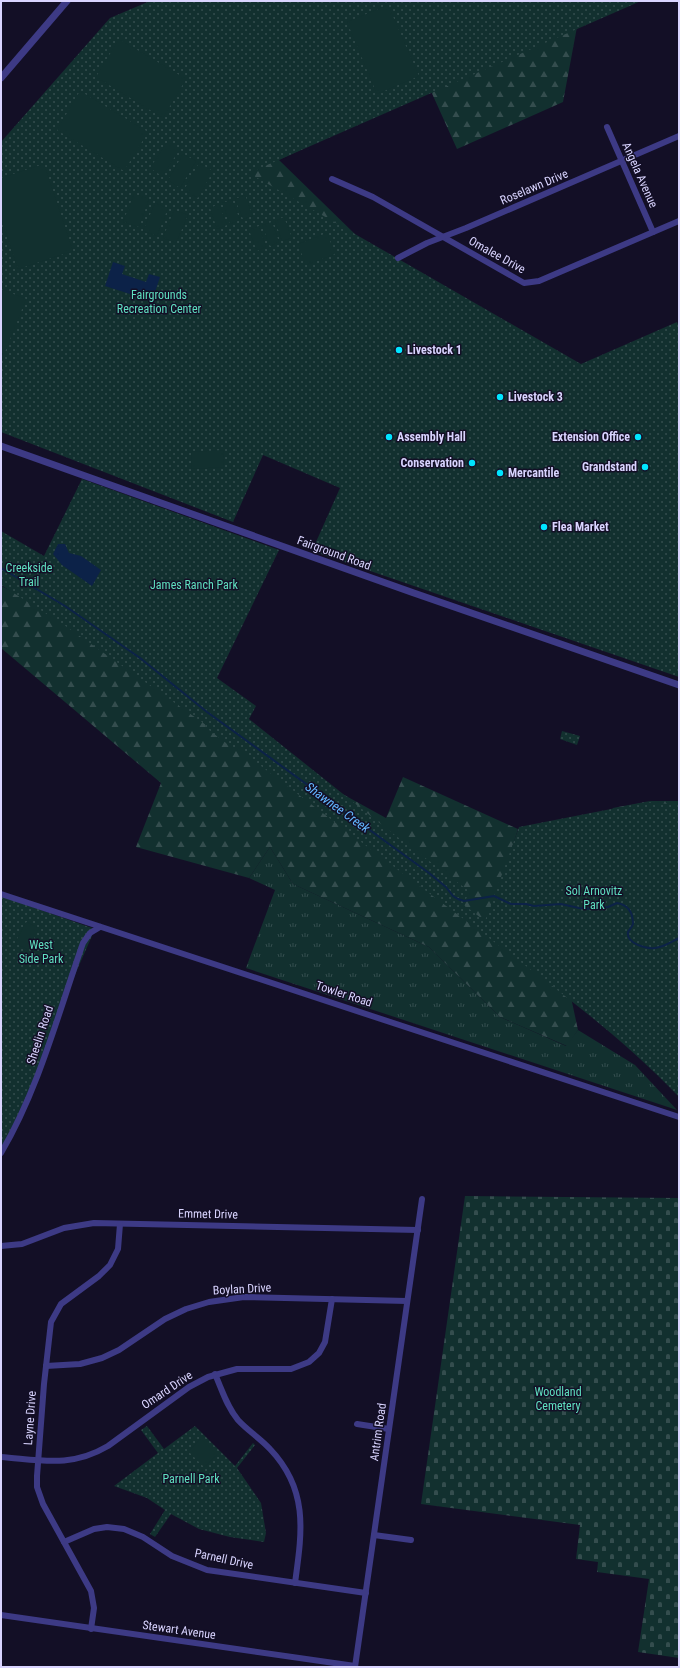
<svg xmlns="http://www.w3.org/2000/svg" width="680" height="1668" font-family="'Roboto Condensed',sans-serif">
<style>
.grass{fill:url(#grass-tufts)}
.forest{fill:url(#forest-firs)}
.cemetery{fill:url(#cemetery-stones)}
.park{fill:url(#park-dots)}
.pitch{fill:#12302f}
.water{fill:#0c2248}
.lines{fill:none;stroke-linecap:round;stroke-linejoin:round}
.stream{stroke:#0c2248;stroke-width:2}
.minor{stroke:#3d3a85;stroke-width:6}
.tertiary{stroke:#3d3a85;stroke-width:7}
.poi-dot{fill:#00e5ff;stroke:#130f26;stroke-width:1.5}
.labels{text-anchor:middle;stroke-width:3;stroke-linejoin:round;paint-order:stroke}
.street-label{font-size:12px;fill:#d9d4ff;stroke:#130f26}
.park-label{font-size:12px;fill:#5fe0c0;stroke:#130f26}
.poi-label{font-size:12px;font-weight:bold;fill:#d9d4ff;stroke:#130f26;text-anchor:start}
.water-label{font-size:13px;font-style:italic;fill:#62b6ff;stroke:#130f26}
</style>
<defs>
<pattern id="grass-tufts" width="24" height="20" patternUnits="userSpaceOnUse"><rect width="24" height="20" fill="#12302f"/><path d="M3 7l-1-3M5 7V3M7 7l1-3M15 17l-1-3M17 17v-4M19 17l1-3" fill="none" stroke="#344d4e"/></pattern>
<pattern id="forest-firs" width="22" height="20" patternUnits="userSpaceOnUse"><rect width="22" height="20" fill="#12302f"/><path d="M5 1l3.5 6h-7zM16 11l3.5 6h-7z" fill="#344d4e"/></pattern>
<pattern id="cemetery-stones" width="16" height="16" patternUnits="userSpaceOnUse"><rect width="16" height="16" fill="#12302f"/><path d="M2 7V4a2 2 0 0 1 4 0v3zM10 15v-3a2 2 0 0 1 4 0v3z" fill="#344d4e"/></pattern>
<pattern id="park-dots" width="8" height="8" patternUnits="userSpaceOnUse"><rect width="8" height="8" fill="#12302f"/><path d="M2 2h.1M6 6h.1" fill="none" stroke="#344d4e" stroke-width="1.8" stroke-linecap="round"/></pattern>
</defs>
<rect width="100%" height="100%" fill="#130f26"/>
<path class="grass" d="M270,847L293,884L429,947L500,1017L566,1046L578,1030L635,1065L677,1110L246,968L275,890L249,878Z"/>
<g class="forest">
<path d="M577,27L563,102L457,149L430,89L279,160L359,238L251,182L233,91Z"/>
<path d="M1,586L26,598L192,711L386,818L403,777L518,829L487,926L603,827L613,808L650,801H679V996L569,988L578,1030L567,1046L500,1017L429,947L293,884L270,847L249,878L136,847L161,783L1,648Z"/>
</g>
<path class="cemetery" d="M465,1196L679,1198V1658L638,1652L649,1579L597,1572L598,1562L576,1559L580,1525L421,1504Z"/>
<g class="park">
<path d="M150,1H641L249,173L581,364L677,322L679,327V677L312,551L340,488L263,455L233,522L1,432V142L110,18Z"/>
<path d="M82,479L279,550L217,678L256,706L249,719L387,829L469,891L464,905L485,921L519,827L647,802L679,805V1097C617,1032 548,983 477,929C396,869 316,808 236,747L234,749L205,727L206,725L64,625L1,585V531L44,556Z"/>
<path d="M562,731L580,736L577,745L560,739Z"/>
<path d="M1,896L95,929L63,1002L40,1072L1,1149Z"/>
<path d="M147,1426L164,1449L195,1426L235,1466L253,1443L255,1445L237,1468L261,1503L266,1533L264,1542L230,1537L199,1529L171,1514L155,1537L150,1534L165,1510L147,1498L114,1486L158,1453L141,1430Z"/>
</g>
<g class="pitch">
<path d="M388,5L419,76L377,94L347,22Z"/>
<path d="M119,39L186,79L163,118L96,77Z"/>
<path d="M80,91L148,132L124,171L57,130Z"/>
<path d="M168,141L180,149L162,176L150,168Z"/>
<path d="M183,154L196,161L180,188L168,180Z"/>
<path d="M199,163L213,171L198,198L184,190Z"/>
<path d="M44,164L73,251L18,269L1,218V178Z"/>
<path d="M134,194L149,199L139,227L123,222Z"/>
<path d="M245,195L253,216L243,219L235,199Z"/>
<path d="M232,200L240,220L230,224L222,203Z"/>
<path d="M155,203L168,208L157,236L143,231Z"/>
<path d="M219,204L227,225L217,229L210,208Z"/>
<path d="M174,210L188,215L176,243L163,238Z"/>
<path d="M284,217L292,238L282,241L275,221Z"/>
<path d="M272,222L279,242L270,246L262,225Z"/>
<path d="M259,226L266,247L257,251L249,230Z"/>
<path d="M327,233L335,254L306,265L298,244Z"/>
<path d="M1,289L26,299L1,362Z"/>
<path d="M223,450L224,467L192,469L191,452Z"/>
<path d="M26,922L39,928L28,950L15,943Z"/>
<path d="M47,939L63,945L56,966L40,961Z"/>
<path d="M201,1439L217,1455L204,1467L188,1451Z"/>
</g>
<g class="water">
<path d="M113,262L125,266L122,274L146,282L149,274L160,277L152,301L105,286Z"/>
<path d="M58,544H65L69,553L81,556L101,570L92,586L62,565L53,554Z"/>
</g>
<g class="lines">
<path class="stream" d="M1,568L65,606L140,658L207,712L429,873L446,887L453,896L458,899L464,901L494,896L511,904H526L534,906L561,904L579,908L595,909L608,907L617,903C629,905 633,913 633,924C632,927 629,930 628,932C626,944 647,949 655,948C664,947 671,942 679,938"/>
<g class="minor">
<path d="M607,127L653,232"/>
<path d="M332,179L373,197L524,283L539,281L679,221"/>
<path d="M398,258L427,243L466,228L679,136"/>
<path d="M1,894L679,1117"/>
<path d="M1,1153C39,1088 58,1014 83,943L90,933L100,927"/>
<path d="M1,1246L22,1244L64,1228L94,1223L418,1230"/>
<path d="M46,1366L80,1364L102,1358L119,1350L165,1319L186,1309L209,1302L244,1297L407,1301"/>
<path d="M215,1374C222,1390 227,1407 238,1420C248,1431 260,1438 270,1449C309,1490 302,1532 295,1583"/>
<path d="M357,1424L389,1429"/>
<path d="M1,1457C41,1460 71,1468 108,1446L189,1387L208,1377L237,1369H291L309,1362L319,1353L325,1342L332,1299"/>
<path d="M374,1535L411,1540"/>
<path d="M64,1542L94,1529L107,1527L124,1529L143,1537L172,1556L207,1570L366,1593"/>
<path d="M1,1615L355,1666"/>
<path d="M91,1629L94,1608L91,1591L43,1504L37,1487V1476L44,1384L51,1322L61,1304L99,1276L110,1265L118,1249L120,1224"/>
<path d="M355,1667L422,1199"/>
</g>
<g class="tertiary">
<path d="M1,78L67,1"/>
<path d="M1,446L411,592L679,685"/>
</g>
</g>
<g class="poi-dot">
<circle cx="399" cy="350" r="4"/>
<circle cx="500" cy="397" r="4"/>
<circle cx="389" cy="437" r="4"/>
<circle cx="638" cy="437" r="4"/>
<circle cx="472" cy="463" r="4"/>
<circle cx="645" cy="467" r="4"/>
<circle cx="500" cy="473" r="4"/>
<circle cx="544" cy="527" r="4"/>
</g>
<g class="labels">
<g class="street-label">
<text transform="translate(640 175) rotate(66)" y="4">Angela Avenue</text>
<text transform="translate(534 187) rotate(-23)" y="4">Roselawn Drive</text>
<text transform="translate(497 255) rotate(29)" y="4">Omalee Drive</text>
<text transform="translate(334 553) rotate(20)" y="4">Fairground Road</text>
<text transform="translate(344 994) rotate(18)" y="4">Towler Road</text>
<text transform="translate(40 1035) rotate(-72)" y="4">Sheelin Road</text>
<text transform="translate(208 1214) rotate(1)" y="4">Emmet Drive</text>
<text transform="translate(242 1289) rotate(-3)" y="4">Boylan Drive</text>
<text transform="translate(167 1390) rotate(-34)" y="4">Omard Drive</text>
<text transform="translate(30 1418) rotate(-86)" y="4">Layne Drive</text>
<text transform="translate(378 1432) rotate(-82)" y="4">Antrim Road</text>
<text transform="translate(224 1559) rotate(12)" y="4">Parnell Drive</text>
<text transform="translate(179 1630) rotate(8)" y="4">Stewart Avenue</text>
</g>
<g class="park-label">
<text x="159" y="299">Fairgrounds<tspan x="159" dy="14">Recreation Center</tspan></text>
<text x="29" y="572">Creekside<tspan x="29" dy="14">Trail</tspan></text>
<text x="194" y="589">James Ranch Park</text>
<text x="594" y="895">Sol Arnovitz<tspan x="594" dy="14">Park</tspan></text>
<text x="41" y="949">West<tspan x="41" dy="14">Side Park</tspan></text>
<text x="558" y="1396">Woodland<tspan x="558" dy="14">Cemetery</tspan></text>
<text x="191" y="1483">Parnell Park</text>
</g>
<g class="poi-label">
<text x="407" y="354">Livestock 1</text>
<text x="508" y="401">Livestock 3</text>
<text x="397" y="441">Assembly Hall</text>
<text x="630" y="441" text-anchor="end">Extension Office</text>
<text x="464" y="467" text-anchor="end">Conservation</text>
<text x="637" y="471" text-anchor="end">Grandstand</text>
<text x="508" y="477">Mercantile</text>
<text x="552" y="531">Flea Market</text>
</g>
<g class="water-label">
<text transform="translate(338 807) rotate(36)" y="5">Shawnee Creek</text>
</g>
</g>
<rect width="680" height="1668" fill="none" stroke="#d9d4ff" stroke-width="4"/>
</svg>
